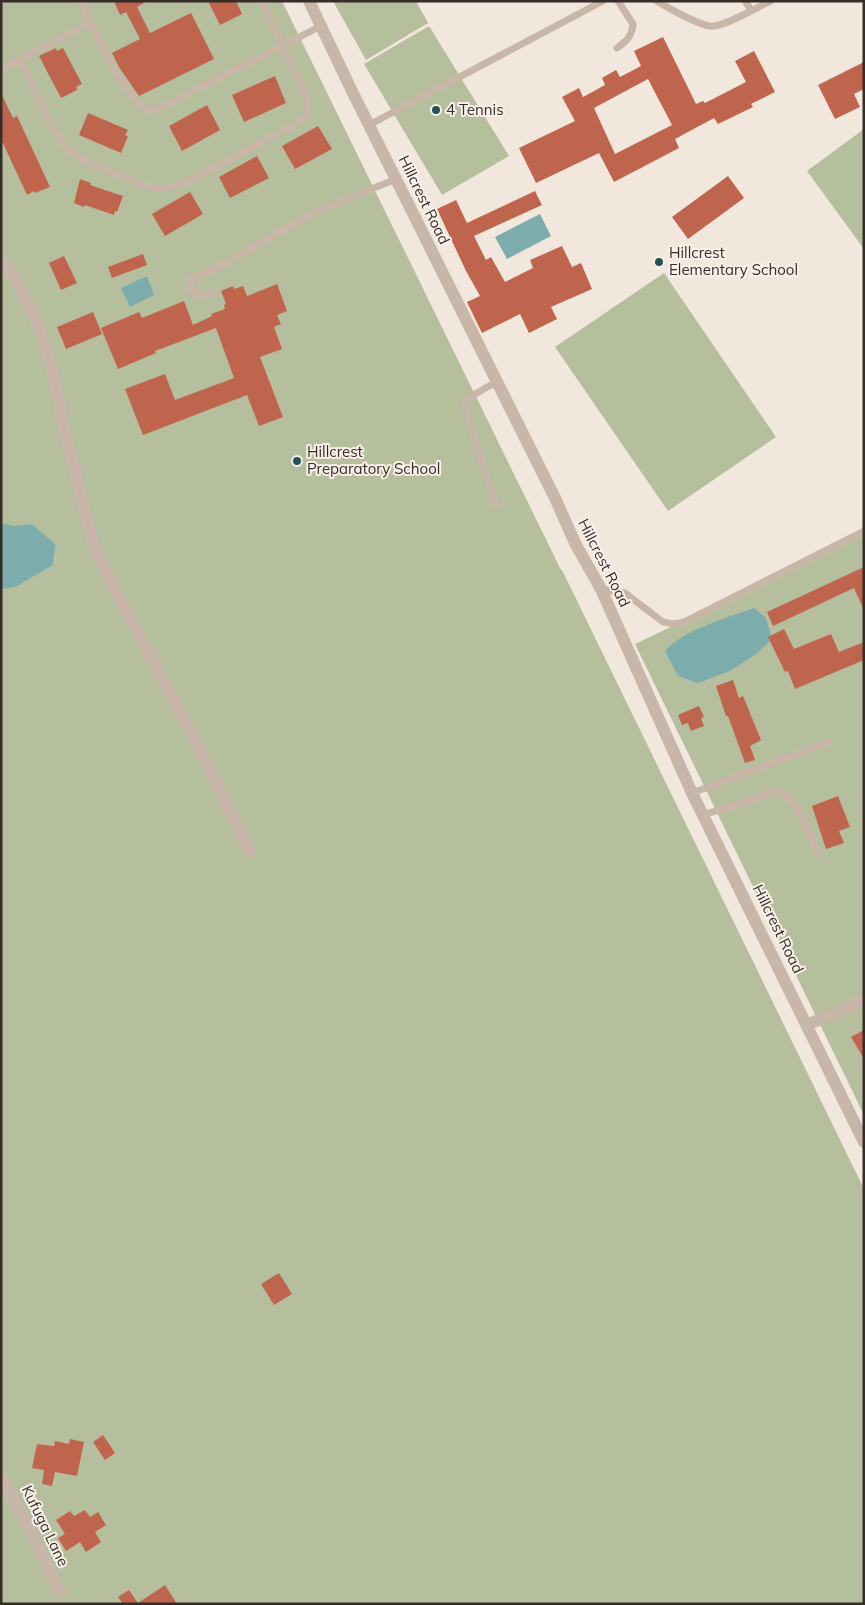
<svg xmlns="http://www.w3.org/2000/svg" width="865" height="1605" font-family="Mulish,sans-serif">
<style>
.green{fill:#b5bf9e}
.water{fill:#7dacac}
.building{fill:#bf654d;fill-rule:evenodd}
.lines{fill:none;stroke-linecap:round;stroke-linejoin:round}
.service{stroke:#c8b7a9;stroke-width:7}
.minor{stroke:#c8b7a9;stroke-width:12}
.poi-dot{fill:#205355;stroke:#f9f1e9;stroke-width:2}
.labels{text-anchor:middle;stroke-width:4;stroke-linejoin:round;paint-order:stroke}
.poi-label{font-size:15px;fill:#362d29;stroke:#f9f1e9;text-anchor:start}
.street-label{font-size:15px;fill:#362d29;stroke:#f9f1e9}
</style>
<rect width="100%" height="100%" fill="#f1e7dd"/>
<g class="green">
<path d="M1,1H282L561,570H562L864,1189V1604H1Z"/>
<path d="M333,1H416L428,23L366,60Z"/>
<path d="M429,26L509,156L442,195L364,64Z"/>
<path d="M864,129V249L807,171Z"/>
<path d="M664,273L776,437L668,511L555,347Z"/>
<path d="M864,535V1115L635,644Z"/>
</g>
<g class="water">
<path d="M540,214L551,236L507,259L495,237Z"/>
<path d="M147,276L154,295L130,307L121,288Z"/>
<path d="M1,523L14,526L32,524L55,544L53,565L15,587L1,589Z"/>
<path d="M754,608L766,618L772,639L756,654L730,671L698,683L678,676L665,651C683,630 729,617 754,608Z"/>
</g>
<g class="building">
<path d="M114,1H147L137,7L150,33L191,13L214,59L139,96L119,67L112,53L140,39L126,12L120,15Z"/>
<path d="M208,1H236L242,14L220,25Z"/>
<path d="M663,37L696,104L703,101L705,103L746,82L735,61L754,51L775,92L751,104L753,107L718,124L714,118L675,139L679,148L614,182L599,153L536,183L519,148L575,121L562,97L579,88L583,97L605,85L602,78L616,70L620,77L641,66L634,51ZM648,79L672,125L615,154L594,108Z"/>
<path d="M56,48L57,51L63,48L82,84L76,87L77,90L61,98L39,56Z"/>
<path d="M864,62V89L854,94L860,107L835,119L818,85Z"/>
<path d="M275,76L286,103L244,122L232,95Z"/>
<path d="M1,93L13,118L17,116L50,187L35,193L34,191L27,195L1,139Z"/>
<path d="M207,105L220,130L182,151L169,126Z"/>
<path d="M88,113L128,130L125,135L128,136L121,153L79,135Z"/>
<path d="M318,126L332,149L295,169L282,146Z"/>
<path d="M257,156L269,178L230,198L219,177Z"/>
<path d="M728,176L744,198L688,239L672,217Z"/>
<path d="M80,179L91,183L90,185L123,196L117,212L115,211L114,215L85,205L84,207L74,203Z"/>
<path d="M535,191L542,205L474,236L486,260L491,257L505,282L533,268L530,260L562,246L572,267L581,263L592,289L551,307L557,319L529,333L520,314L482,333L467,302L480,296L466,271L437,209L456,200L467,223Z"/>
<path d="M190,192L203,214L165,236L152,214Z"/>
<path d="M143,254L147,265L112,278L108,267Z"/>
<path d="M64,256L77,283L61,290L49,263Z"/>
<path d="M277,284L287,311L277,315L281,324L274,327L282,349L260,357L283,417L259,426L247,395L143,435L125,389L165,374L175,400L234,378L216,328L155,351L156,353L118,369L101,328L139,312L142,318L184,301L193,325L212,316L211,314L225,309L224,305L226,304L221,291L233,286L234,289L243,286L247,296Z"/>
<path d="M93,312L102,334L66,349L57,327Z"/>
<path d="M864,567V610L854,588L773,626L767,612Z"/>
<path d="M784,629L794,649L831,634L839,652L864,642V660L795,689L788,671L785,672L768,637Z"/>
<path d="M733,680L739,698L743,696L761,740L750,746L755,760L745,763L728,716H726L716,686Z"/>
<path d="M699,706L704,717L701,718L704,726L691,731L688,723L682,725L678,715Z"/>
<path d="M838,796L850,827L839,831L844,843L826,849L812,806Z"/>
<path d="M864,1030V1059L851,1037Z"/>
<path d="M279,1273L292,1294L274,1305L261,1284Z"/>
<path d="M103,1435L115,1453L105,1460L93,1442Z"/>
<path d="M70,1439L84,1442L77,1476L55,1472L52,1486L42,1484L44,1470L32,1468L37,1444L54,1446L55,1441L69,1444Z"/>
<path d="M85,1510L90,1517L98,1512L106,1525L95,1532L101,1542L86,1552L80,1542L66,1551L58,1538L65,1534L56,1520L70,1511L74,1516Z"/>
<path d="M165,1585L177,1604H123L118,1597L129,1590L138,1603Z"/>
</g>
<g class="lines">
<g class="service">
<path d="M80,1L114,70L138,104L148,110L158,109L321,26"/>
<path d="M657,1C668,8 699,25 710,26C723,28 757,7 771,1"/>
<path d="M745,1L751,10"/>
<path d="M617,48C627,41 632,36 633,24L618,1"/>
<path d="M21,60L48,119L65,146L73,154L89,163L152,188L165,189L187,182L299,122L306,114L308,101L262,1"/>
<path d="M6,67L90,23"/>
<path d="M369,125L603,1"/>
<path d="M214,293L198,295L190,288L192,278L213,270L313,213L396,179"/>
<path d="M496,505L465,407V400L496,382"/>
<path d="M601,589L625,593L663,622L674,624L684,622L864,531"/>
<path d="M692,793L828,742"/>
<path d="M703,815L778,791C797,795 810,836 818,853"/>
</g>
<g class="minor">
<path d="M309,1L351,89L555,498L576,545L601,589L692,793L864,1142"/>
<path d="M1,261L11,271L34,315L51,364L63,423L93,544L114,588L196,742L250,851"/>
<path d="M807,1025L864,1000"/>
<path d="M1,1475L27,1524L60,1592"/>
</g>
</g>
<g class="poi-dot">
<circle cx="436" cy="110" r="5"/>
<circle cx="659" cy="262" r="5"/>
<circle cx="297" cy="461" r="5"/>
</g>
<g class="labels">
<g class="poi-label">
<text x="446" y="115">4 Tennis</text>
<text x="669" y="258">Hillcrest<tspan x="669" dy="17">Elementary School</tspan></text>
<text x="307" y="457">Hillcrest<tspan x="307" dy="17">Preparatory School</tspan></text>
</g>
<g class="street-label">
<text transform="translate(424 200) rotate(64)" y="5">Hillcrest Road</text>
<text transform="translate(604 563) rotate(63)" y="5">Hillcrest Road</text>
<text transform="translate(778 929) rotate(64)" y="5">Hillcrest Road</text>
<text transform="translate(45 1526) rotate(64)" y="5">Kufuga Lane</text>
</g>
</g>
<rect width="865" height="1605" fill="none" stroke="#362d29" stroke-width="5"/>
</svg>
